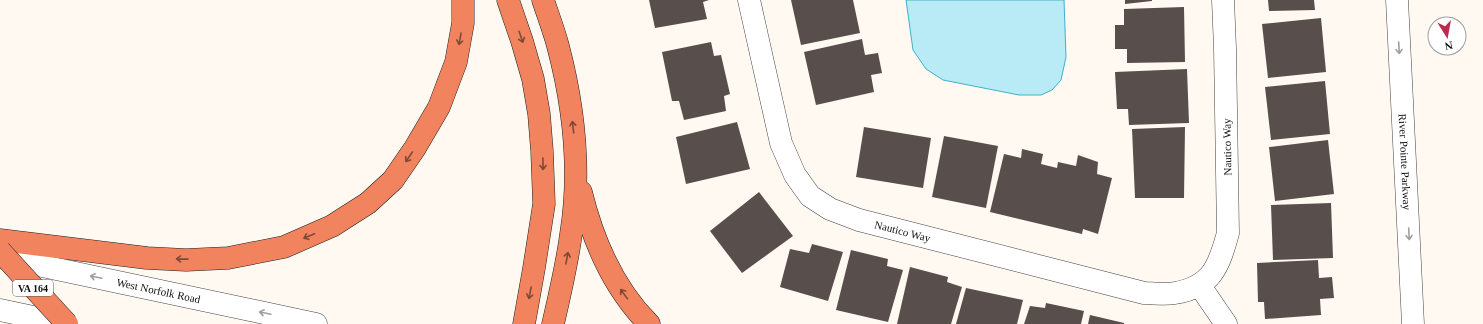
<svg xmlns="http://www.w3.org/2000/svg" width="1483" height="324" font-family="Georgia,serif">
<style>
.water{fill:#b8ebf5;stroke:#40b0ca}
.building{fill:#584e4c}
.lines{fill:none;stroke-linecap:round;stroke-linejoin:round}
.minor-casing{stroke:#424242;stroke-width:23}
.highway-casing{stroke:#202020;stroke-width:23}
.minor{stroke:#fff;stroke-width:22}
.highway{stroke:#f1835e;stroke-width:22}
.highway-bridge-casing{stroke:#202020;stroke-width:23;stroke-linecap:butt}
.highway-bridge{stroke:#f1835e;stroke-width:22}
.oneway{stroke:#804936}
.oneway2{stroke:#9f9f9f}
.labels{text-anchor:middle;stroke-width:4;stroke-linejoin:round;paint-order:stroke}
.shield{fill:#fff;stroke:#575757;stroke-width:1}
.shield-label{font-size:10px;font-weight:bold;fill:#0f0f0f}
.street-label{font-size:11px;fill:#0f0f0f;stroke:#fff}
</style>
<rect width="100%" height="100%" fill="#fff9f2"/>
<path class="water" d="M906,0H1064L1066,57L1061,80L1052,90L1041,95H1019L943,80L926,69L913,50Z"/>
<g class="building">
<path d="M649,0H709L703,2L707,19L655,28Z"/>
<path d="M791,0H853L860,33L801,45Z"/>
<path d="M1125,0H1152V1L1125,4Z"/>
<path d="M1268,0H1314L1315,10L1269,11Z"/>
<path d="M1184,7L1185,62L1127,63V49H1115V25H1124V9Z"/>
<path d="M1321,18L1326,72L1268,78L1262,24Z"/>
<path d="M862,39L865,55L878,53L882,73L871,75L874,92L816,105L804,52Z"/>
<path d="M711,42L714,56L721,55L730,94L724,96L726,111L684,120L679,101H672L662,52Z"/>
<path d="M1187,69L1189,123L1129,125L1128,109H1117L1115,72Z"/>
<path d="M1325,81L1330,134L1271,140L1265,87Z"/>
<path d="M737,122L750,169L686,184L676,137Z"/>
<path d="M864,127L931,138L923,188L856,177Z"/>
<path d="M1185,127L1184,198H1135L1132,129Z"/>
<path d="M944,136L998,146L986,208L932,197Z"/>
<path d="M1328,140L1334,194L1275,201L1269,147Z"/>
<path d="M1022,149L1043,154L1041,164L1057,168L1058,162L1076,166L1078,155L1098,162L1097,174L1112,178L1098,234L1083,229L1082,234L990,212L1004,154L1021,158Z"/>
<path d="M759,192L793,236L742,273L710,231Z"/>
<path d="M1331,203L1333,258L1273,260L1271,205Z"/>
<path d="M812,244L843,252L828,301L780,287L790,249L809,253Z"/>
<path d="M851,250L888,259L887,266L903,270L888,322L836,310Z"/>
<path d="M1318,260L1319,278L1332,277L1334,298L1320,299L1321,315L1265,319L1264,302H1258L1257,263Z"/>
<path d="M910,267L948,277L947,282L962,287L951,324H897Z"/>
<path d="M966,288L1023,300L1017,324H956Z"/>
<path d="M1046,303L1084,311L1081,324H1024L1030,306L1045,308Z"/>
<path d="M1090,315L1124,323V324H1088Z"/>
</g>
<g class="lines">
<defs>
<g id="minor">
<path id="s1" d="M749,0L781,143L795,175L810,196L830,209L859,220L1144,293C1154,293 1165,295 1175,293C1212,287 1219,266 1228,233L1225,48L1223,0"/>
<path id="s2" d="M1397,0L1413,324"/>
<path id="s3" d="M0,257L316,324"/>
<path d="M1200,286L1226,324"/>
<path d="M0,310L66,324"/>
</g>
<g id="highway">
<path d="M508,0L522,41L533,79L539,114L542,151L544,204L534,268L524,324"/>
<path d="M543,0C548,15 554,31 558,46C574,107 581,172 571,234C567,264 560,294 553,324"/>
<path d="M581,192C593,241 613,288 649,324"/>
<path d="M0,240L147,258L186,260L228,258L284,247L332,226L368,203L393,180L415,148L439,107L456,62L463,23V0"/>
</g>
</defs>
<use href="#minor" class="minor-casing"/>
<use href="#highway" class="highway-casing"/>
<use href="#minor" class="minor"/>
<use href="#highway" class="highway"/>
<defs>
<path id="highway-bridge" d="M0,251L67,324"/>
</defs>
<use href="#highway-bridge" class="highway-bridge-casing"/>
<use href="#highway-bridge" class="highway-bridge"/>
</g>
<defs><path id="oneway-shaft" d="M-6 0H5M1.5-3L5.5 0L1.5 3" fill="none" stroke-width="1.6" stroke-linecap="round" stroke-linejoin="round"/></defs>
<g class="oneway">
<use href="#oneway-shaft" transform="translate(521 37) rotate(71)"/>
<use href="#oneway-shaft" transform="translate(460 39) rotate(100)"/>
<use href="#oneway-shaft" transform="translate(573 127) rotate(-97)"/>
<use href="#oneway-shaft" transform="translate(409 157) rotate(124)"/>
<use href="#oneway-shaft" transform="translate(543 164) rotate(89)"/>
<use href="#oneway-shaft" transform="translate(309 236) rotate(157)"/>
<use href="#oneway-shaft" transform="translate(567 258) rotate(-79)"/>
<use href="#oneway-shaft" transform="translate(182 259) rotate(-179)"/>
<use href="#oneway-shaft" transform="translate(530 293) rotate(101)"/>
<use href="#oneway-shaft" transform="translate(624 294) rotate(-126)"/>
</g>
<g class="oneway2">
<use href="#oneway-shaft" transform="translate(1399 48) rotate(87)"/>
<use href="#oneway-shaft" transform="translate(1409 234) rotate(87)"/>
<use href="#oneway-shaft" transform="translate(96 277) rotate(-168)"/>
<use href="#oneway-shaft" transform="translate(265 313) rotate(-168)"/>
</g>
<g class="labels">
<rect class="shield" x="13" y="280" width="40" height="16" rx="3"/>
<g class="shield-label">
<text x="33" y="292">VA 164</text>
</g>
<g class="street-label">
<text transform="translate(1227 147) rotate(-91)" y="4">Nautico Way</text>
<text dy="4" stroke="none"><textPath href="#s2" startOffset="162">River Pointe Parkway</textPath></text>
<text dy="4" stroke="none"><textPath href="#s1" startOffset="307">Nautico Way</textPath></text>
<text dy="4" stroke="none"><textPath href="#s3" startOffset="162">West Norfolk Road</textPath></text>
</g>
</g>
<g transform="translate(1447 36) rotate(169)"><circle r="19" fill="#ffffff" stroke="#9f9f9f"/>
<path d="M0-3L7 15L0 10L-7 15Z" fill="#bd2a4f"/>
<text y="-6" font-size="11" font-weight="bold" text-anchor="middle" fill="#0f0f0f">N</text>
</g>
</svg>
